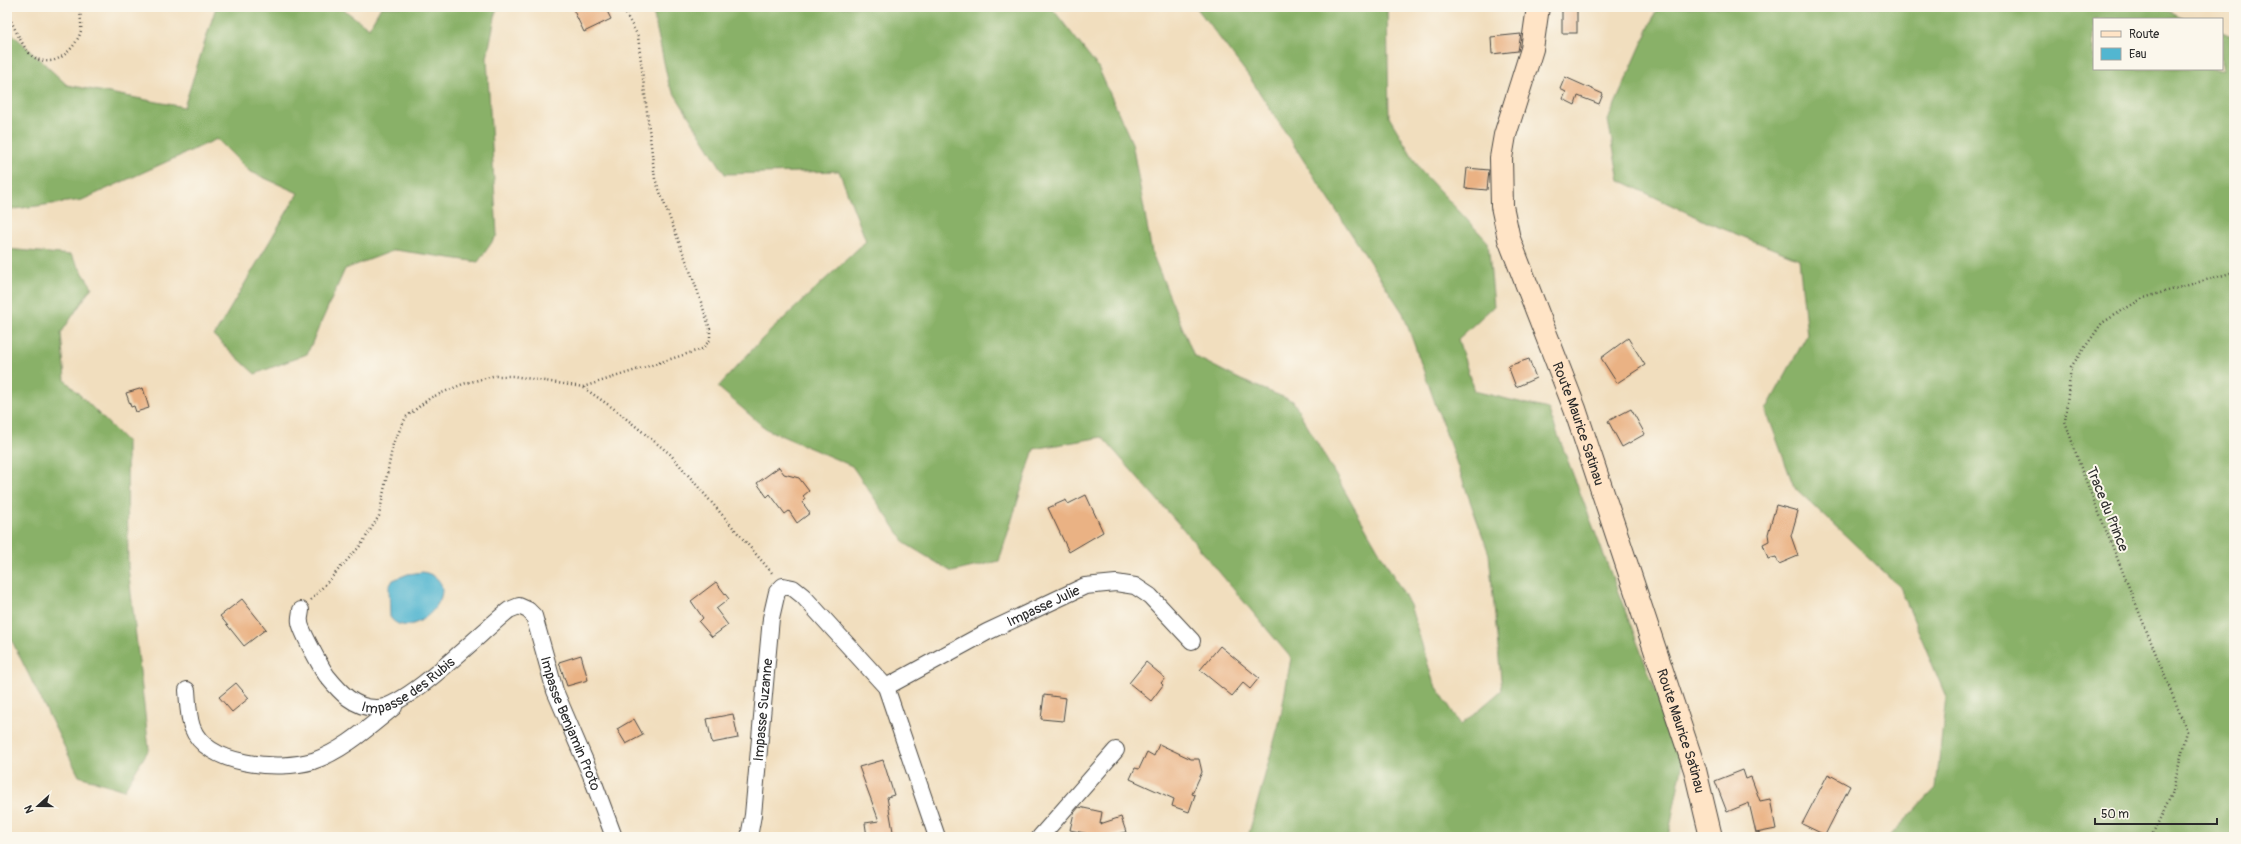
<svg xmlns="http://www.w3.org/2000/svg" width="2241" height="844" font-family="Pangolin,sans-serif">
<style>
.forest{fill:#89b168;stroke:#5a6e4a}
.water{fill:#52b6d0;stroke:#3e707e}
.building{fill:#eab284}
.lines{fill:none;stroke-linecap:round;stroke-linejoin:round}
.street-casing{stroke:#494641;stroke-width:18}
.secondary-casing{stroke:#494641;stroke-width:24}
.path{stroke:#494641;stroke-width:2.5;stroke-dasharray:1 3;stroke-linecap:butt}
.street{stroke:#fff;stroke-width:16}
.secondary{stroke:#ffe4c6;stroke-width:22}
.labels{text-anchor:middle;stroke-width:4;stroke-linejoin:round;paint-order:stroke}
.street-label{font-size:14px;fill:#2b2b2b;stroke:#fbf7ec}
</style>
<rect width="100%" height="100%" fill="#fbf7ec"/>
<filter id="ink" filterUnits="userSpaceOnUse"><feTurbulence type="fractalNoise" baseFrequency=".025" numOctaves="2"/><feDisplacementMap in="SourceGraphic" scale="8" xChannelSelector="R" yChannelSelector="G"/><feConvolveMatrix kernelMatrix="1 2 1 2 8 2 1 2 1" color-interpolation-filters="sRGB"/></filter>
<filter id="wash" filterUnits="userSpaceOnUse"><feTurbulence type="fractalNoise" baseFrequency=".012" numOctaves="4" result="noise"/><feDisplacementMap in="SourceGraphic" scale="16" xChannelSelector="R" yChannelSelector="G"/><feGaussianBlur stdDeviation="0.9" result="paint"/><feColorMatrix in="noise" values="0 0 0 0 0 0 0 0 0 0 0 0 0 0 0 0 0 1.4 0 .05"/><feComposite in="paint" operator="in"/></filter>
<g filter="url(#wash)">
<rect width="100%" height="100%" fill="#f1debe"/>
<g class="forest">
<path d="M216,7H340L369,28L381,7H497L487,58L497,235L478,262L395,250L345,269L307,354L255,374L214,336L298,193L249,171L217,139L82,200L7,210V29L67,85L184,107Z"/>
<path d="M652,7H1051L1098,67L1132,143L1152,253L1194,356L1241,380L1293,401L1410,605L1433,681L1461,725L1502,690L1489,554L1403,313L1248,75L1196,7H1387L1389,117L1421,171L1488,242L1494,306L1458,339L1474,391L1548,409L1683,762L1668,837H1248L1280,720L1291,658L1184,530L1102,437L1034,449L999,561L952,572L906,544L852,466L766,429L718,387L762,339L866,241L839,171L725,174L669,85Z"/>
<path d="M1658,7H2158L2184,19H2094V69H2222V32L2234,37V837H1889L1936,788L1946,697L1900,587L1794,487L1766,410L1807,335L1799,259L1711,224L1619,180L1608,120Z"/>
<path d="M7,249L71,255L92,287L61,333L65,380L127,442L128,567L149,749L124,790L79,776L7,631Z"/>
</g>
<path class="water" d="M423,572C473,583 411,648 390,617L389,587L393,580L408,574Z"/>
<g id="blocks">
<g class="building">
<path d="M572,7H605L611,19L584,32Z"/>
<rect x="1562" y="8" width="15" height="25"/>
<path d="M1521,34L1518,51L1492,54L1491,37Z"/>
<path d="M1565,77L1603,94L1599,104L1578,96L1575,105L1563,99L1566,92L1560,89Z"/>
<path d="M1467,168L1489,170L1487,190L1465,188Z"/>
<path d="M1628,338L1645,365L1617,383L1601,358Z"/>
<path d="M1529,359L1536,378L1516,387L1508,366Z"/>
<path d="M143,388L149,408L136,412L134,406L131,407L126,393Z"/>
<path d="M1631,409L1645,434L1622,447L1608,421Z"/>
<path d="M779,467L784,474L799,478L809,491L803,496L805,499L802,502L810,513L797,523L789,511L785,514L770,494L767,497L757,483Z"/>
<path d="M1086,495L1103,532L1069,552L1048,508L1066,500L1068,504Z"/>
<path d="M1776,505L1798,511L1791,536L1798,556L1779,564L1776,557L1768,559L1763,544L1769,541L1768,534Z"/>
<path d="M716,582L729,599L716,609L728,625L712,637L699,622L703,618L691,601Z"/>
<path d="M242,599L266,629L244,646L220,616Z"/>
<path d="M1220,646L1259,678L1250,689L1243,683L1232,696L1200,670Z"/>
<path d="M581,655L588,680L567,686L559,662Z"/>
<path d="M1146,662L1165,678L1161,683L1163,685L1151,701L1129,683Z"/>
<path d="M236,683L249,698L232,712L219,697Z"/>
<path d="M1044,695L1066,698L1063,721L1041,719Z"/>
<path d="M733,714L738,738L712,743L707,719Z"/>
<path d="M634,719L643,735L626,744L617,729Z"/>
<path d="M1159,744L1191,759H1199L1202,772L1192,794L1195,795L1189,812L1172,806L1174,799L1130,779L1135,768L1139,769L1147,752L1154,756Z"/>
<path d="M883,760L894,795L887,797L894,837H867L865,823L879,821L859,767Z"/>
<path d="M1743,770L1746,779L1751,777L1760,801L1770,799L1776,829L1756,833L1749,803L1727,812L1715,781Z"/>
<path d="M1828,774L1850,786L1825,835L1802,824Z"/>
<path d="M1079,807L1102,812L1100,824L1121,817L1126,832L1103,837L1070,830L1074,813Z"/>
</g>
</g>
</g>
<g filter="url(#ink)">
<use href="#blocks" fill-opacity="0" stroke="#494641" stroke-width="1"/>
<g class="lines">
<defs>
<g id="street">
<path id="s1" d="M301,610C301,613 299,618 300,622C300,629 322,669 327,676C340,692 354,708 376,708C406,709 482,631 509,610L519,606L528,610L534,616L555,691L591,775L614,837"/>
<path id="s2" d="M886,687L987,632L1085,586L1116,583L1135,586L1150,596L1192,641"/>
<path d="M187,690C188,702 188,715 192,727C206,766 279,771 313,761C343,751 369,727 394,707"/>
<path id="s3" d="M749,837L753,815L771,618L777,592L783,586L793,588L803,596L886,687L937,837"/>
<path d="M1040,837L1116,750"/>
</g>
<g id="secondary">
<path id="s4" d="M1538,7L1532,49L1505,135L1501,158L1502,206L1509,239L1575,409L1695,770L1711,837"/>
</g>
</defs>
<use href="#street" class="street-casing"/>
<use href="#secondary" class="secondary-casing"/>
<g class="path">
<path d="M7,10C10,20 24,50 32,56C52,70 72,53 80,34C83,27 79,15 81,7"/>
<path d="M584,388L613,408L670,454L773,574"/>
<path d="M311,600L361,545L379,516L393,444L406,417L430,398L463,384L493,376H513L583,387L702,349L710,340V329L695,284L655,179L638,36L622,7"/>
<path d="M2151,837L2172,794L2187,731L2082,471L2065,421L2071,367L2102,323L2143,298L2234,272"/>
</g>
<use href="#street" class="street"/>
<use href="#secondary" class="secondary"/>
</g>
</g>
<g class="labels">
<g class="street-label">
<text dy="5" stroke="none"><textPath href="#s4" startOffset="435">Route Maurice Satinau</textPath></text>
<text transform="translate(2108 509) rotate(68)" y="5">Trace du Prince</text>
<text dy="5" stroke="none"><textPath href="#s2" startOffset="177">Impasse Julie</textPath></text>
<text dy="5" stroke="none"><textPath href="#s1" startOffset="172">Impasse des Rubis</textPath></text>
<text dy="5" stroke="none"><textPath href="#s3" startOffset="128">Impasse Suzanne</textPath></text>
<text dy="5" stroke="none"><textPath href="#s1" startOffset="443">Impasse Benjamin Proto</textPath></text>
<text dy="5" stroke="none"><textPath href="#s4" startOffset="759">Route Maurice Satinau</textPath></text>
</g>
</g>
<rect width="2241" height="844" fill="none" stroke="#fbf7ec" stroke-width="24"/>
<rect x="2093" y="18" width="130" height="52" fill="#fbf7ec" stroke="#a8a59f"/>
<rect x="2101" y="31" width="20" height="6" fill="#ffe4c6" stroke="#a8a59f"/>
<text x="2129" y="38" font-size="12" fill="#2b2b2b">Route</text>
<rect x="2101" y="48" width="20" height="12" fill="#52b6d0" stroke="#a8a59f"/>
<text x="2129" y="58" font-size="12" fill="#2b2b2b">Eau</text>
<g transform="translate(38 806) rotate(249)" stroke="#fbf7ec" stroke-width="3" paint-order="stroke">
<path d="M0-3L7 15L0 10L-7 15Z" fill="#2b2b2b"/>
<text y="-6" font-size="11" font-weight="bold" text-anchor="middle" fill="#2b2b2b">N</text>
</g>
<path d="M2095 818v6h122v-6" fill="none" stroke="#2b2b2b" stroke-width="2"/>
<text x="2101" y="818" font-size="12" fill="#2b2b2b" stroke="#fbf7ec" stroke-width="3" paint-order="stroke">50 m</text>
</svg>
